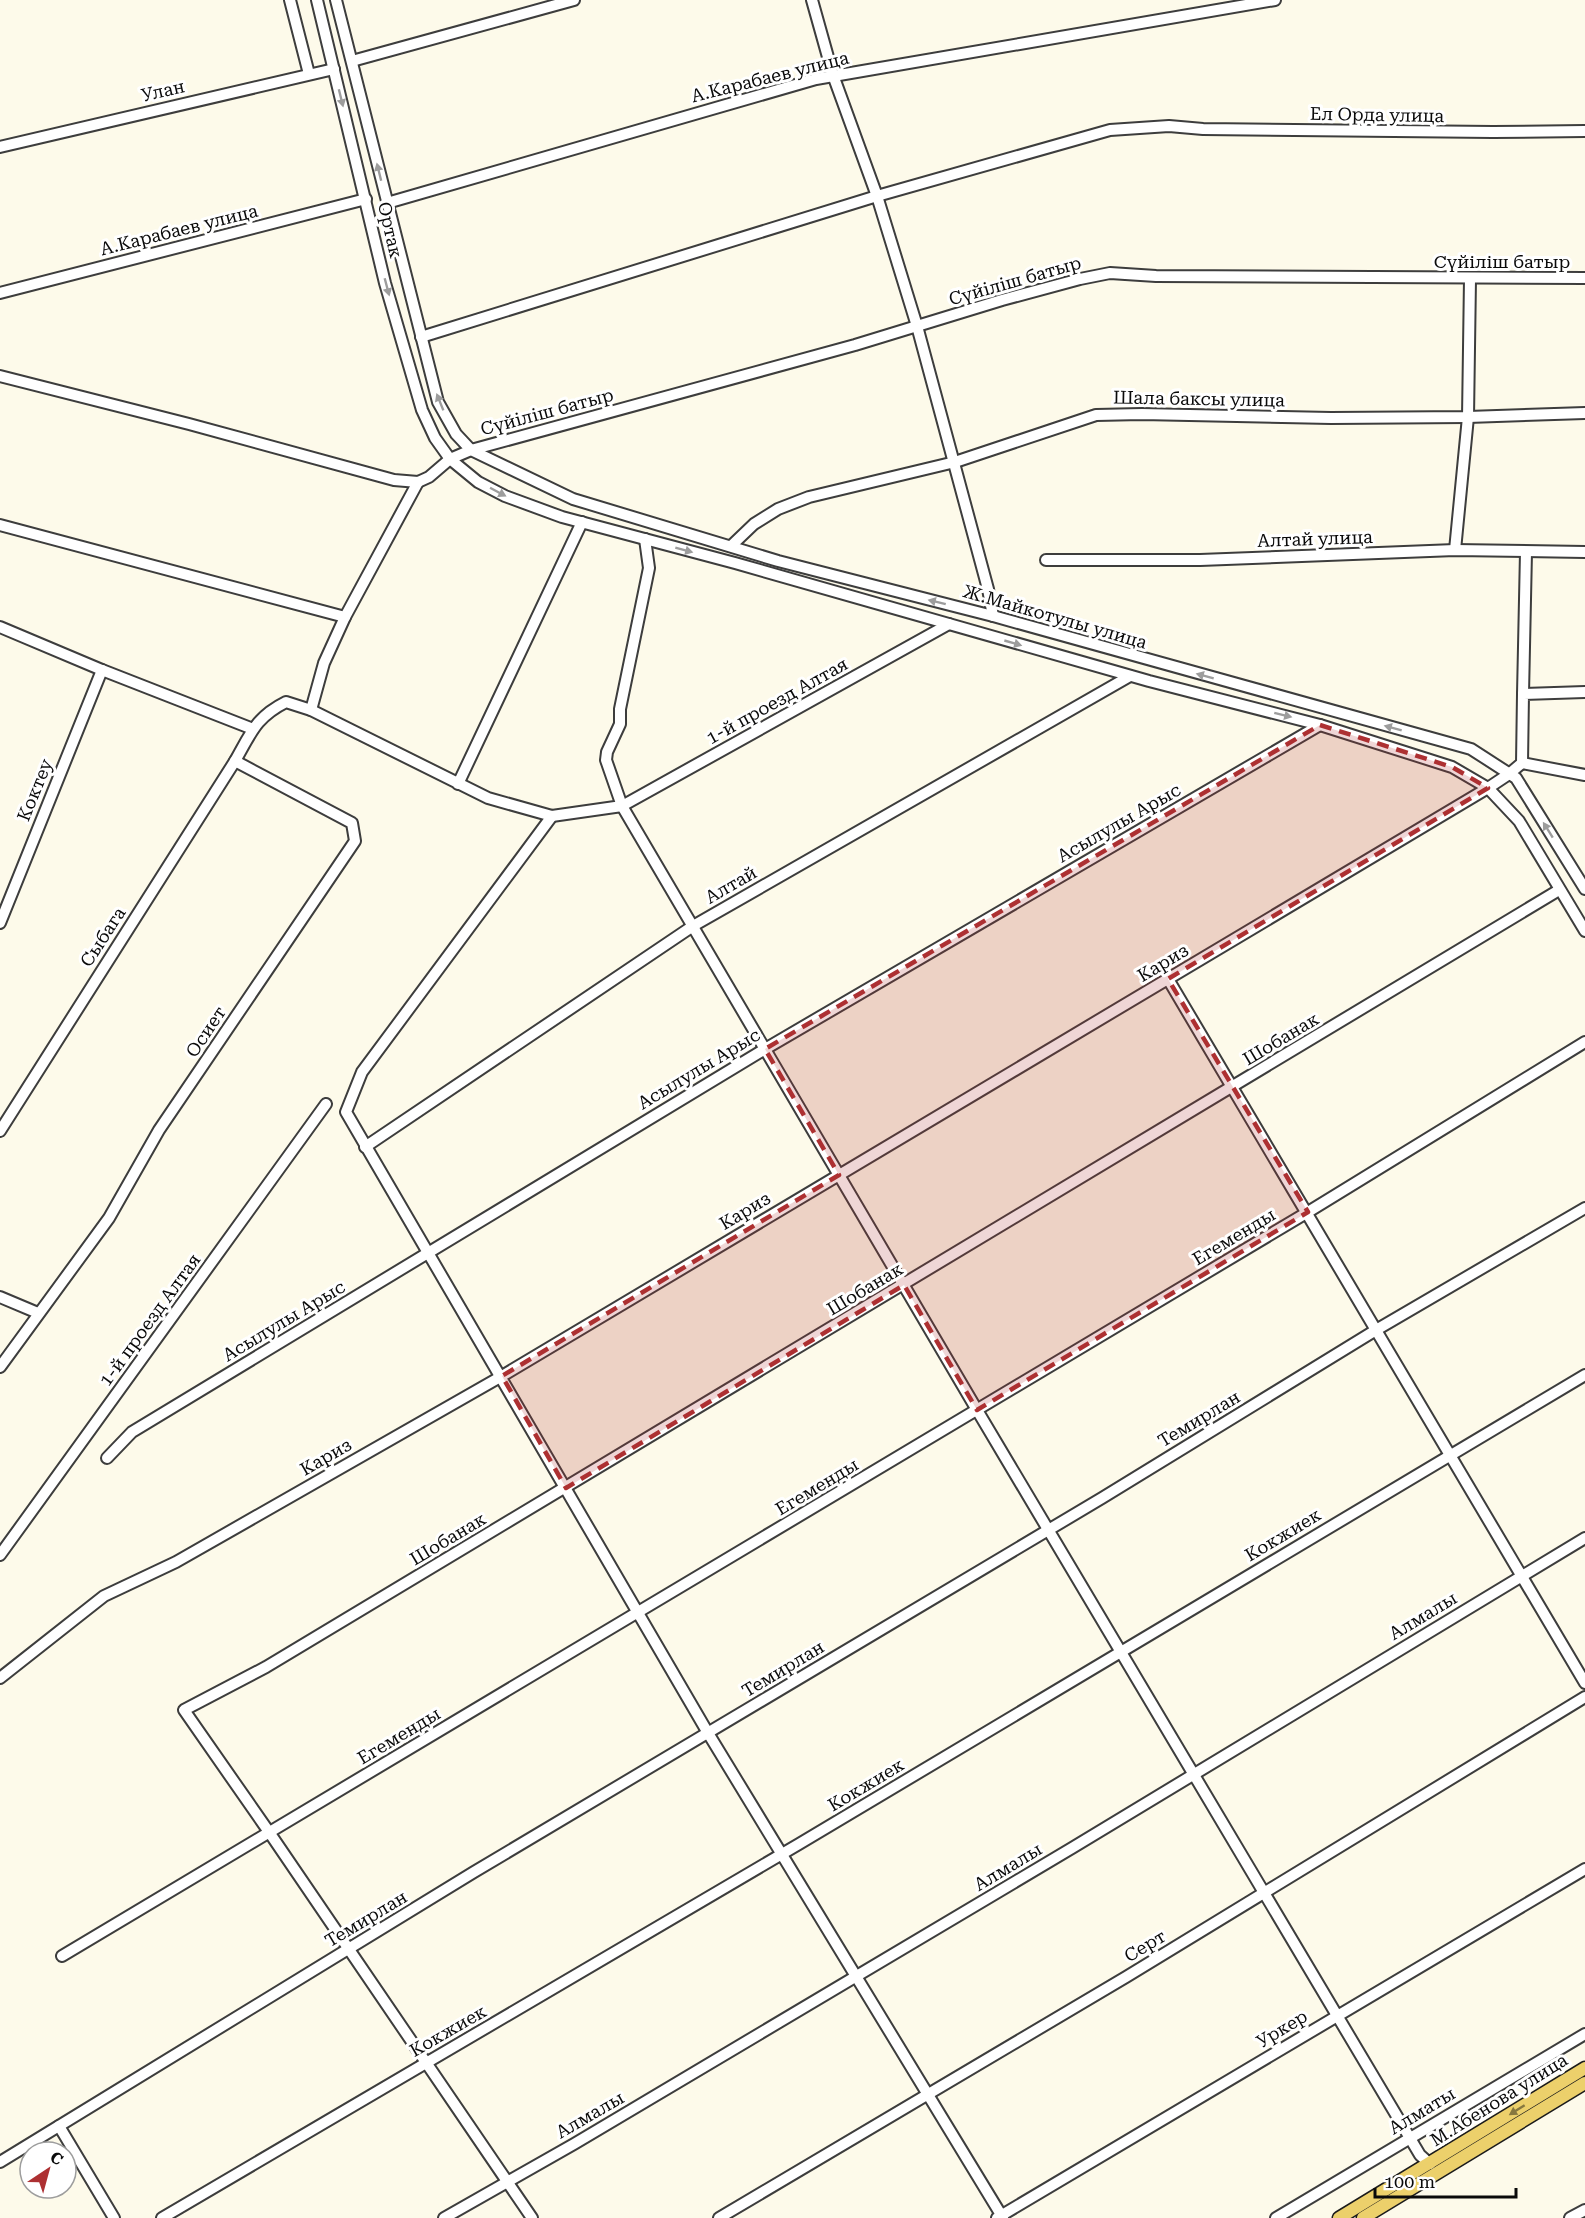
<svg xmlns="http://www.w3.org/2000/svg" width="1585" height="2218" font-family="'Roboto Serif',serif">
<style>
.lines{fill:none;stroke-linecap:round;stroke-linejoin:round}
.minor-casing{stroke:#3d3d3d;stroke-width:14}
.major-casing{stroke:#1b1b1b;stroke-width:15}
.minor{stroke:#fff;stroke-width:10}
.major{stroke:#ecd06b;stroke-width:12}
.oneway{fill:#9d9d9d}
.oneway2{fill:#86773f}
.marked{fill:#ad3032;fill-opacity:0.2;stroke:#ad3032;stroke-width:4.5;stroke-dasharray:12 8;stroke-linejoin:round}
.labels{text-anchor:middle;stroke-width:6;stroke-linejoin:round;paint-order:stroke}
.street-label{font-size:18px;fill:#0a0a0a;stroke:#fff}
</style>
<rect width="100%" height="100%" fill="#fdfaea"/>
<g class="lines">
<defs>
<g id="minor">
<path d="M290,0L309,74"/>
<path d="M317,0L385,283L422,410L435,438L450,459L478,482L505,496L562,517L735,563L1149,681L1320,725L1452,767L1488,788L1519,821L1585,931"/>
<path d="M336,0L438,402L456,434L471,450L573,499L778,561L993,616L1471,749L1516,778L1585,889"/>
<path d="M812,0L833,75L877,196L917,326L988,589L993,616"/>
<path d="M352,61L574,0"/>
<path d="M0,147L334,69"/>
<path d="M387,203L816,79L1275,0"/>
<path d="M0,293L366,199"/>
<path d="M421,337L877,196L1110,130L1169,126L1203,129L1493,132L1585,131"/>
<path d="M0,376L189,424L394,480L418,482L429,477L450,459L471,450L855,345L1002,300L1080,279L1110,273L1156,276L1585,278"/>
<path d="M0,525L345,617L418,482"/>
<path d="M645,539L649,568L620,709V724L607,752L606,760L622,806L977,1410L1420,2155L1430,2164"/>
<path d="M731,546L754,524L778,509L809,497L955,462L1096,415L1142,414L1331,418L1468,417L1585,413"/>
<path d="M1455,550L1468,417L1470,279"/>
<path d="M1046,560H1200L1455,550L1585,552"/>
<path d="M0,627L102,670L253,729"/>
<path d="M1523,694L1526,552"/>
<path d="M311,710L324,663L345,617"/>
<path d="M1522,763L1585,775"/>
<path d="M458,784L582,522"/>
<path d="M552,816L362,1072L346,1112L708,1733L1003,2218"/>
<path d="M0,923L102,670"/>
<path d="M1168,979L1585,1683"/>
<path d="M0,1131L235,761C251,733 256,717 286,702L311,710L488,798L552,816L622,806L949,624"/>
<path d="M365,1147L693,926L1130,676"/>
<path d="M0,1297L38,1313"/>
<path d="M0,1367L109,1218L159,1130L355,841L352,823L235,761"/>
<path d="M107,1458L132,1432L765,1049L1320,725"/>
<path d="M0,1555L326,1104"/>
<path d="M0,1678L104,1596L176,1562L502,1376L1488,788L1509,774L1522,763L1523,694L1585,692"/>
<path d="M62,1956L1308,1212L1585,1042"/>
<path d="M59,2126L114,2218"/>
<path d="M0,2162L474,1872L1102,1498L1376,1330L1585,1208"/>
<path d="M162,2218L799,1844L1585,1375"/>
<path d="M444,2218L574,2144L1072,1848L1585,1538"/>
<path d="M532,2218L269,1832L184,1710L266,1667L1559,890"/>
<path d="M719,2218L1126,1977L1585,1697"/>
<path d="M997,2218L1585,1869"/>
<path d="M1276,2218L1585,2034"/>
<path d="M1570,2218L1585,2210"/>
</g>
<g id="major">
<path d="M1339,2218L1585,2068"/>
<path d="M1363,2218L1585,2083"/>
</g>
</defs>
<use href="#minor" class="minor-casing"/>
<use href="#major" class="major-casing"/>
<use href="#minor" class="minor"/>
<use href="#major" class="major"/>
</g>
<defs><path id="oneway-solid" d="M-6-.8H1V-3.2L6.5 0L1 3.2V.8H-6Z" transform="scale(1.5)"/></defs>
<g class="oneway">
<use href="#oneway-solid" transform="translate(341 98) rotate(76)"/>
<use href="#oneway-solid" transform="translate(379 172) rotate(-104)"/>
<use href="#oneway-solid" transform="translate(387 287) rotate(75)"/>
<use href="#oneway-solid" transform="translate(440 402) rotate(-112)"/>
<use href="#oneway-solid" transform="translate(498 492) rotate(28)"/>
<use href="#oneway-solid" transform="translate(684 550) rotate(15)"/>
<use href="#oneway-solid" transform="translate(937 602) rotate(-166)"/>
<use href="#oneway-solid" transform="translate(1013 643) rotate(16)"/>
<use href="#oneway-solid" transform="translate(1205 676) rotate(-165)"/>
<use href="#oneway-solid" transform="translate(1283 715) rotate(14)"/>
<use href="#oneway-solid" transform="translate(1393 728) rotate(-165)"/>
<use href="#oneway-solid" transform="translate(1548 830) rotate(-122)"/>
</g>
<use class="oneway2" href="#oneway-solid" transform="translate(1517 2110) rotate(148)"/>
<path class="marked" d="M1320,725L1452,767L1488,788L1168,979L1308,1212L977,1410L904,1285L566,1488L502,1376L839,1175L765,1049Z"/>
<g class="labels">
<g class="street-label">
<text transform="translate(770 77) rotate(-14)" y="6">А.Карабаев улица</text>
<text transform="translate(163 91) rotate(-13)" y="6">Улан</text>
<text transform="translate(1377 115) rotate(1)" y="6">Ел Орда улица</text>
<text transform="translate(179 230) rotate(-14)" y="6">А.Карабаев улица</text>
<text transform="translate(390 230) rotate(77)" y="6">Ортак</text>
<text x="1502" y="268">Сүйіліш батыр</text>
<text transform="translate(1015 281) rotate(-16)" y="6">Сүйіліш батыр</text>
<text transform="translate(1199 399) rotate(1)" y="6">Шала баксы улица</text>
<text transform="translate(547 412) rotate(-15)" y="6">Сүйіліш батыр</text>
<text transform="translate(1315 539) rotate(-2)" y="6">Алтай улица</text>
<text transform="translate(1055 617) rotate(16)" y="6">Ж.Майкотулы улица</text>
<text transform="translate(777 701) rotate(-29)" y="6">1-й проезд Алтая</text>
<text transform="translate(35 790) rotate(-68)" y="6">Коктеу</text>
<text transform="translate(1119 823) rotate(-30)" y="6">Асылулы Арыс</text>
<text transform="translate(731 885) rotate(-30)" y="6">Алтай</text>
<text transform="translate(103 937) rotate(-57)" y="6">Сыбага</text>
<text transform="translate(1163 963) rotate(-31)" y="6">Кариз</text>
<text transform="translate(206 1032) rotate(-56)" y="6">Осиет</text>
<text transform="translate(1281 1039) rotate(-31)" y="6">Шобанак</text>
<text transform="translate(699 1069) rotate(-31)" y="6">Асылулы Арыс</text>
<text transform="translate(745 1211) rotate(-31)" y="6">Кариз</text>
<text transform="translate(1234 1237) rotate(-31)" y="6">Егеменды</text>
<text transform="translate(865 1289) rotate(-31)" y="6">Шобанак</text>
<text transform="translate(150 1320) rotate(-54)" y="6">1-й проезд Алтая</text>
<text transform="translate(284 1321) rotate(-31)" y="6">Асылулы Арыс</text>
<text transform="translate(1199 1419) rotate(-31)" y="6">Темирлан</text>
<text transform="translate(326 1457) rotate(-30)" y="6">Кариз</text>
<text transform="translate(817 1487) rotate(-31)" y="6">Егеменды</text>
<text transform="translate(1283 1535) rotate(-31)" y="6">Кокжиек</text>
<text transform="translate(448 1539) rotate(-31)" y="6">Шобанак</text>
<text transform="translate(1423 1616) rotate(-31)" y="6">Алмалы</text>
<text transform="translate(783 1669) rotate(-31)" y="6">Темирлан</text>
<text transform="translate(399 1736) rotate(-31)" y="6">Егеменды</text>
<text transform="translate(866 1785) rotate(-31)" y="6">Кокжиек</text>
<text transform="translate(1008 1867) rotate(-31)" y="6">Алмалы</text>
<text transform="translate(366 1919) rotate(-31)" y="6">Темирлан</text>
<text transform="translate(1145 1946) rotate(-31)" y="6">Серт</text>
<text transform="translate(1282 2029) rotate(-31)" y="6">Уркер</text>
<text transform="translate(448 2031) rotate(-30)" y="6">Кокжиек</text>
<text transform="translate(1499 2100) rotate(-32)" y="6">М.Абенова улица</text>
<text transform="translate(1422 2111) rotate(-31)" y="6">Алматы</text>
<text transform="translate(590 2115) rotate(-30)" y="6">Алмалы</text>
</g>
</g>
<g transform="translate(48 2170) rotate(36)"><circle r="28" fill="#ffffff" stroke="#9d9d9d" stroke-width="1.5"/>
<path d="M0-4.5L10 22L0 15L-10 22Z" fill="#ad3032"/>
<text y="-9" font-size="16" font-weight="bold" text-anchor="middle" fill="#0a0a0a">С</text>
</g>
<path d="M1375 2188v9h141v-9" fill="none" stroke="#0a0a0a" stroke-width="3"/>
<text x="1384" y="2188" font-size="18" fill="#0a0a0a" stroke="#ffffff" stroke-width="4.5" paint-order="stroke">100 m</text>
</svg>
